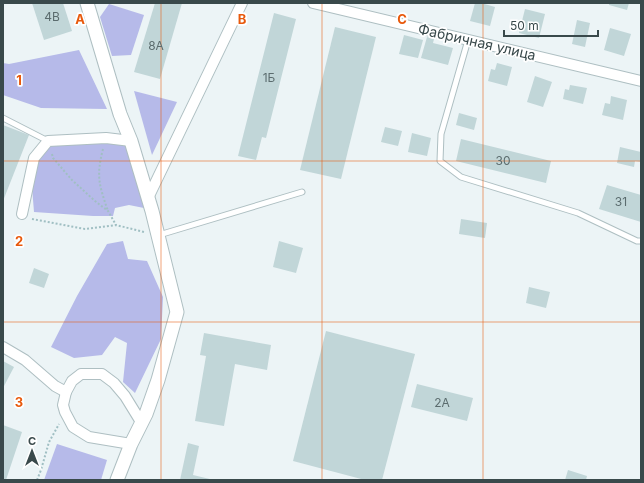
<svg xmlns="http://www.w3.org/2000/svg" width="644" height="483" font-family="Inter,sans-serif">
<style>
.green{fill:#b6bae9}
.building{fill:#c1d6d8}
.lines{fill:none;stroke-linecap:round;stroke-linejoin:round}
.service-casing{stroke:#aebfc2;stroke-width:7}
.minor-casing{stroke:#aebfc2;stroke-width:12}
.tertiary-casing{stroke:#aebfc2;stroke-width:15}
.path{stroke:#a0bfc3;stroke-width:2;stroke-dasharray:2 2;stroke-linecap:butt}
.service{stroke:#fff;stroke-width:5}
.minor{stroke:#fff;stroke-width:10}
.tertiary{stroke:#fff;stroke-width:13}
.grid{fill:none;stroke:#e8590c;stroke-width:1;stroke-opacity:0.55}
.labels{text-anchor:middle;stroke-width:3.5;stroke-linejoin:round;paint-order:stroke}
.number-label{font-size:12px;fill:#5b6c6e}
.street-label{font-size:14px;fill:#39494b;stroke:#fff}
.grid-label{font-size:13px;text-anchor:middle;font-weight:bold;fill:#e8590c;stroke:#fff;stroke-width:3.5;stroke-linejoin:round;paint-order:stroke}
</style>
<rect width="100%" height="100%" fill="#ecf4f6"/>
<g class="green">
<path d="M109,4L144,15L131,55L112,56L100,17Z"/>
<path d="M79,50L107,109L41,108L3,95V63L9,64Z"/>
<path d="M134,91L177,102L152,155Z"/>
<path d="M124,138L144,208L129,205L115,208L113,216H93L34,212L32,187L41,149L56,140Z"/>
<path d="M123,241L128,259L147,261L163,297L161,339L135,393L123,382L127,343L115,337L102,355L74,358L51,347L77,296L107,244Z"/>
<path d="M57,444L107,460L101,480H44Z"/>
</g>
<g class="building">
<path d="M32,3H63L72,31L44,40Z"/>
<path d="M155,3H182L160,79L134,72Z"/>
<path d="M475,3H481L495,7L490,26L470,21Z"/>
<path d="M609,3H629L627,10L609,5Z"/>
<path d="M525,9L545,14L539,38L519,33Z"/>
<path d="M274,13L296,19L266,138L262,137L256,160L238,156Z"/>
<path d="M577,20L590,23L585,47L572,44Z"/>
<path d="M335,27L376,37L341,179L300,170Z"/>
<path d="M610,28L631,34L624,56L604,50Z"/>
<path d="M404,35L423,40L418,58L399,54Z"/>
<path d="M427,37L434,39L433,43L453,48L448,65L421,58Z"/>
<path d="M497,63L512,67L507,86L488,81L491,69L495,70Z"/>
<path d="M535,76L552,82L543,107L527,102Z"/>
<path d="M570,85L587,88L583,104L563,99L565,89L569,90Z"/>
<path d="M611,96L627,100L623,120L602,115L605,103L610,104Z"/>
<path d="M459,113L477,118L474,130L456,125Z"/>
<path d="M3,125L29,135L3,201Z"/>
<path d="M385,127L402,131L398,146L381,142Z"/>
<path d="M412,133L431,138L427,156L408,152Z"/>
<path d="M461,139L551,161L546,183L456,161Z"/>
<path d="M620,147L641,152V162L635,161L634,167L617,163Z"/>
<path d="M607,185L641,195V222L599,209Z"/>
<path d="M461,219L487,223L485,238L459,234Z"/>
<path d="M279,241L303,248L296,273L273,267Z"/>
<path d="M34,268L49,274L44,288L29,283Z"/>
<path d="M529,287L550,292L546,308L526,303Z"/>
<path d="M326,331L415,354L382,480H365L293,461Z"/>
<path d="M204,333L271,345L267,370L235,364L224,426L195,421L206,356L200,355Z"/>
<path d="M3,361L14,367L3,388Z"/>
<path d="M417,384L473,398L467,421L411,407Z"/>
<path d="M3,425L22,432L6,480H3Z"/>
<path d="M188,443L199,446L193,475L214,480H180Z"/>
<path d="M568,470L587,476L586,480H565Z"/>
</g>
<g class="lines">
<defs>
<g id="service">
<path d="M468,40L441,134L440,161L461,177L578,213L637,241H641"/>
<path d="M3,118L48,141"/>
<path d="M159,235L302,192"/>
</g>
<g id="minor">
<path d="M313,3L641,81"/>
<path d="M148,198L242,3"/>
<path d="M22,214L34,158L48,141L106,138L131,141"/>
<path d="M3,347L25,360L55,386L66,392"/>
<path d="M131,444L89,437L73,427L65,412L63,405L66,392L72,381L81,374H102L114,383L125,396L141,422"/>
</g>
<path id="tertiary" d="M87,3L120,114L131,141L152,211L177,312L158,380L146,414L131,444L117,480"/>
</defs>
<use href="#service" class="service-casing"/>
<use href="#minor" class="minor-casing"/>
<use href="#tertiary" class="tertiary-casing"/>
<g class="path">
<path d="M103,149C96,176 99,185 108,211"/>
<path d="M52,154L53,158L72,180L95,201L108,211L116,225"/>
<path d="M32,219L85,229L116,225L144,232"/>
<path d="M37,480L41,470L49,442L59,424"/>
</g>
<use href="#service" class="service"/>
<use href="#minor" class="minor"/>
<use href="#tertiary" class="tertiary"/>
</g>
<path class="grid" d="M161,3V480M322,3V480M483,3V480M3,161H641M3,322H641"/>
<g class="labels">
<g class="number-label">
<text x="52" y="21">4В</text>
<text x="156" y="50">8А</text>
<text x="269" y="82">1Б</text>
<text x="503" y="165">30</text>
<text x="621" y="206">31</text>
<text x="442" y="407">2А</text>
</g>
<g class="street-label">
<text transform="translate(477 42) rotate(13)" y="5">Фабричная улица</text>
</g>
</g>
<g class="grid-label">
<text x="80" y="24">A</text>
<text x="242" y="24">B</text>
<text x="402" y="24">C</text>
<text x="19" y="85">1</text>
<text x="19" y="246">2</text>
<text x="19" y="407">3</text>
</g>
<rect width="644" height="483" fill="none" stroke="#39494b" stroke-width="8"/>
<g transform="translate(32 451)" stroke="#ffffff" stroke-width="3" paint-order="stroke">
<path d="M0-3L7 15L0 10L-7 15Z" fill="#39494b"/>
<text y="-6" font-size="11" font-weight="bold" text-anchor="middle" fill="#39494b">С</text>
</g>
<path d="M504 30v6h94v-6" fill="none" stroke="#39494b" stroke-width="2"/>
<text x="510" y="30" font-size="12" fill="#39494b" stroke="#ffffff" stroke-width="3" paint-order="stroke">50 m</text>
</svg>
